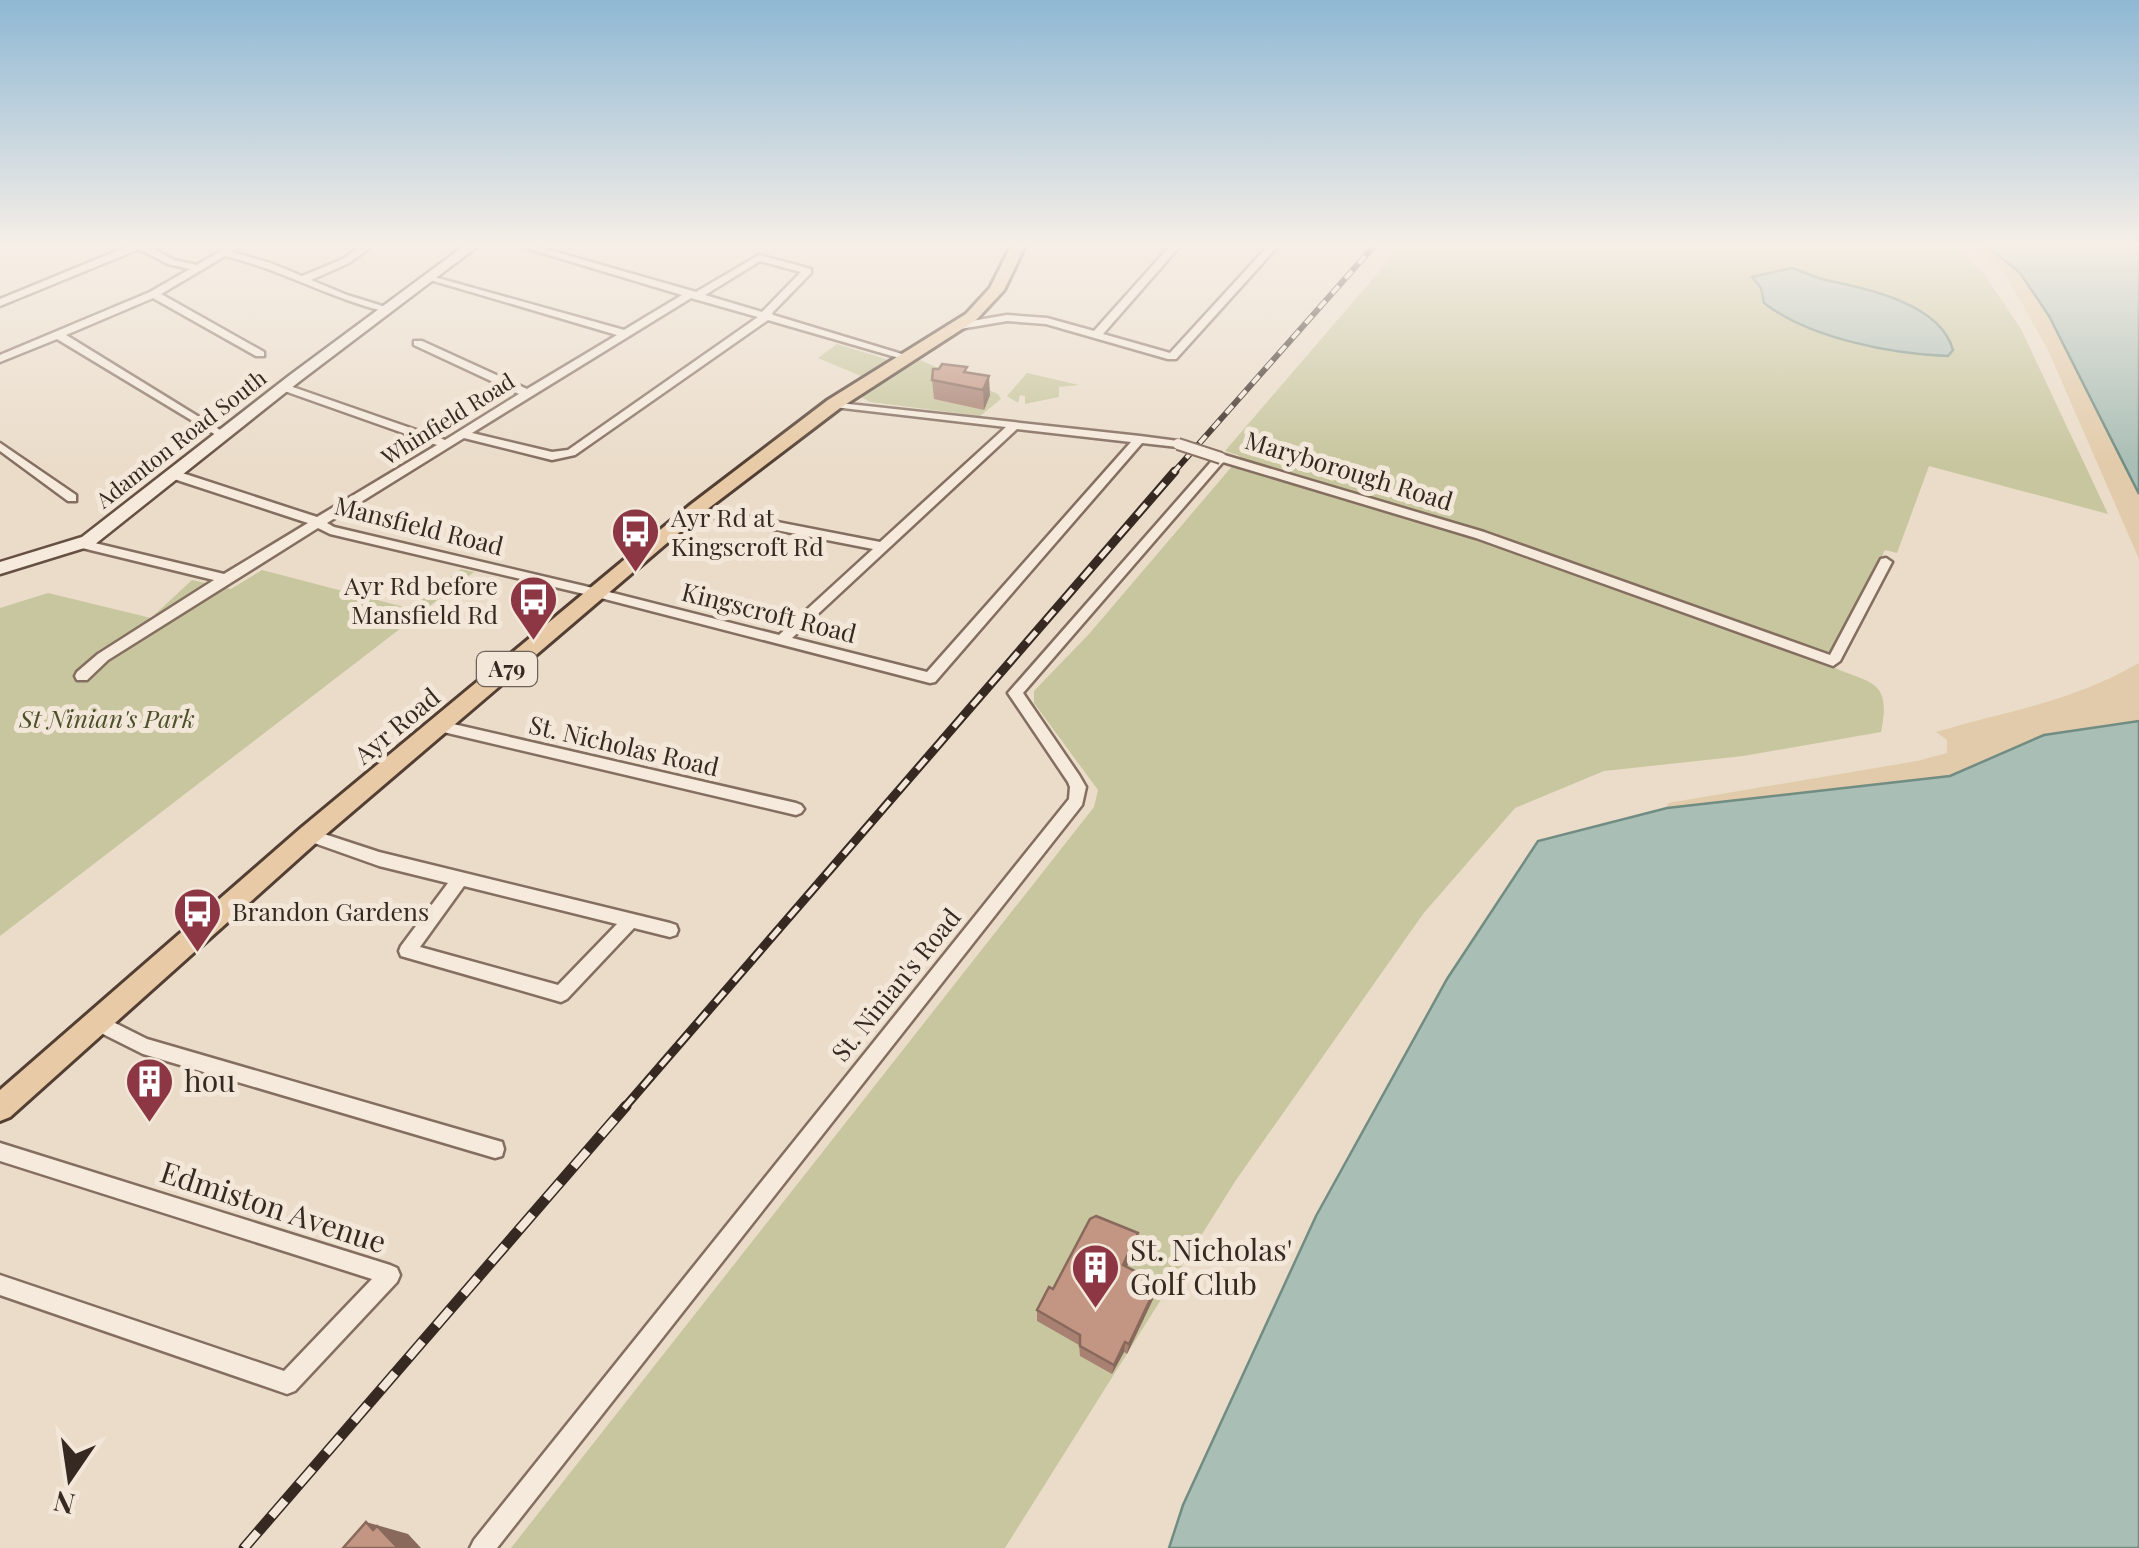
<svg xmlns="http://www.w3.org/2000/svg" width="2139" height="1548" font-family="'Playfair Display',serif">
<style>
.green{fill:#c7c69e}
.sand{fill:#e2cbaa}
.water{fill:#a9beb5;stroke:#718c82;stroke-width:2.5}
.lines{fill:none;stroke-linecap:round;stroke-linejoin:round}
.street-casing{stroke:#846e60;stroke-width:5}
.secondary-casing{stroke:#665043;stroke-width:5}
.primary-casing{stroke:#523e33;stroke-width:6}
.street{fill:#f5eadc;fill-rule:evenodd}
.secondary{fill:#f5eadc;fill-rule:evenodd}
.primary{fill:#e8caa6;fill-rule:evenodd}
.rail-far2-casing{stroke:#362922;stroke-width:6}
.rail-far1-casing{stroke:#362922;stroke-width:9}
.rail-casing{stroke:#362922;stroke-width:11}
.rail-far2{stroke:#f2e7d8;stroke-width:4;stroke-dasharray:10;stroke-linecap:butt}
.rail-far1{stroke:#f2e7d8;stroke-width:5;stroke-dasharray:14;stroke-linecap:butt}
.rail{stroke:#f2e7d8;stroke-width:8;stroke-dasharray:21;stroke-linecap:butt}
.street-bridge-casing{stroke:#846e60;stroke-width:14;stroke-linecap:butt}
.street-bridge{stroke:#f5eadc;stroke-width:10}
.wall{fill:#a88172}
.shaded-wall{fill:#88695c}
.building{fill:#c39684;stroke:#88695c;stroke-width:2.5}
.labels{text-anchor:middle;stroke-width:10;stroke-linejoin:round;paint-order:stroke}
.far-street-label{font-size:22px;fill:#362922;stroke:#f2e7d8}
.shield{fill:#f2e7d8;stroke:#6e6259;stroke-width:2.5}
.shield-label{font-size:22px;font-weight:bold;fill:#362922}
.street-label{font-size:25px;fill:#362922;stroke:#f2e7d8}
.poi-label{font-size:25px;fill:#362922;stroke:#f2e7d8;text-anchor:start}
.park-label{font-size:25px;font-style:italic;fill:#4c502b;stroke:#f2e7d8}
.near-poi-label{font-size:30px;fill:#362922;stroke:#f2e7d8;text-anchor:start}
.near-street-label{font-size:30px;fill:#362922;stroke:#f2e7d8}
</style>
<rect width="100%" height="100%" fill="#eadcc9"/>
<g class="green">
<path d="M1401,246H1955L1984,274L2021,329L2108,514L1929,466L1897,553L1885,550L1830,666C1871,684 1892,679 1881,732L1743,756L1604,771L1515,808L1423,914L1236,1180L1005,1548H511L1094,807L1098,790L1034,703V691L1089,634L1234,464L1240,456L1225,451Z"/>
<path d="M837,344L886,359L887,361L861,376L818,358Z"/>
<path d="M920,360L998,394L1001,399L980,416L870,402L861,397Z"/>
<path d="M1027,373L1079,385L1059,387V397L1025,404V396L1020,395L1018,403L1007,396Z"/>
<path d="M461,569L474,572L0,936V608L48,593L151,618L192,580L231,589L262,570L408,608Z"/>
</g>
<g class="sand">
<path d="M1973,246H1987L2020,273L2049,316L2139,494V559L2048,350L2004,272Z"/>
<path d="M2139,663V721L2044,735L1950,776L1667,808L1668,803L1917,761L1947,753V740L1936,732C2012,709 2067,704 2139,663Z"/>
</g>
<g class="water">
<path d="M1987,246H2139V494L2049,316L2020,273Z"/>
<path d="M1792,268C1805,272 1817,279 1830,281C1870,289 1941,305 1953,350L1948,356C1891,354 1809,338 1764,303L1761,288L1752,277Z"/>
<path d="M2139,721V1548H1169L1183,1505L1316,1216L1447,979L1538,841L1667,808L1950,776L2044,735Z"/>
</g>
<g class="lines">
<defs>
<g id="street">
<path d="M129,246H148L174,260L197,265L229,246H241L232,252L270,263L302,276L343,259L361,246H372L349,263L311,280L347,295L392,309L387,312C331,299 281,269 225,256L161,294L264,352V356H256L153,298L66,335L225,433L227,435L221,438L57,339L0,362V355L150,292L190,269L168,264L139,249L0,306V299Z"/>
<path d="M519,246H535L696,292L759,255L811,269V273L772,313L773,315L915,358L906,360L768,320L575,455L552,460L464,438L327,523L334,527L597,589L779,635L873,549L695,514L691,513V507L695,506L880,542L1006,427L834,407L828,404L830,402L1140,436L1178,441L1184,444L1178,447L1142,443L935,682L930,683L597,597L330,534L318,528L108,660L87,680H77L75,676L77,672L98,654L214,580L78,547V541L82,540L224,574L308,523L171,478V472H179L317,517L437,445L279,389V385H287L445,440L519,394L414,345V341H422L527,389L617,335L427,279V275L624,330L682,295ZM760,261L801,272L762,312L705,295ZM691,298L758,317L568,450L552,452L472,433ZM1017,429L1131,442L927,672L792,638Z"/>
<path d="M1170,246H1180L1103,334L1170,353L1268,246H1278L1176,359H1168L1046,324L1007,321L960,329L955,326L960,323L1007,315L1047,318L1094,331Z"/>
<path d="M0,443L76,495V501H68L0,451Z"/>
<path d="M1221,454L1484,532L1830,655L1881,559L1886,558L1892,562L1840,661L1833,666L1476,538L1223,462L1023,693L1079,775L1086,787L1082,805L497,1548H470L474,1540L1069,799L1070,787L1068,782L1008,693L1217,455Z"/>
<path d="M440,721L796,803L801,805L804,809L801,813L796,815L435,730L433,726L435,722Z"/>
<path d="M309,829L379,852L670,923L676,925L678,930L676,935L670,937L634,928L567,999L561,1002L401,956L399,951L401,946L448,883L379,866L303,839L301,835L303,831ZM464,886L617,924L558,985L420,947Z"/>
<path d="M99,1015L147,1039L495,1140L502,1142L504,1149L502,1156L495,1158L143,1054L93,1029L90,1023L93,1017Z"/>
<path d="M0,1143L390,1265L397,1268L400,1275L397,1282L295,1391L287,1394L0,1295V1275L284,1371L372,1279L0,1161Z"/>
</g>
<path id="secondary" d="M464,246H478L300,381L94,545L0,574V562L82,537L290,375Z"/>
<path id="primary" d="M1011,246H1025L1004,290L976,320L840,408L701,514L317,842L10,1117L0,1121V1090L301,828L689,506L828,400L966,314L990,288Z"/>
</defs>
<use href="#street" class="street-casing"/>
<use href="#secondary" class="secondary-casing"/>
<use href="#primary" class="primary-casing"/>
<use href="#street" class="street"/>
<use href="#secondary" class="secondary"/>
<use href="#primary" class="primary"/>
<defs>
<path id="rail-far2" d="M1173,473L1374,246"/>
<path id="rail-far1" d="M624,1108L1175,471"/>
<path id="rail" d="M244,1548L626,1106"/>
</defs>
<use href="#rail-far2" class="rail-far2-casing"/>
<use href="#rail-far1" class="rail-far1-casing"/>
<use href="#rail" class="rail-casing"/>
<use href="#rail-far2" class="rail-far2"/>
<use href="#rail-far1" class="rail-far1"/>
<use href="#rail" class="rail"/>
<defs>
<path id="street-bridge" d="M1178,444L1221,458"/>
</defs>
<use href="#street-bridge" class="street-bridge-casing"/>
<use href="#street-bridge" class="street-bridge"/>
</g>
<g class="wall">
<path d="M967,373L990,395L984,410L934,399L932,380Z"/>
<path d="M1136,1246L1127,1267L1155,1295L1127,1354L1124,1352L1112,1374L1080,1356L1079,1345L1037,1321V1310L1053,1289Z"/>
</g>
<g class="shaded-wall">
<path d="M989,376L990,395L984,410L983,390Z"/>
<path d="M1138,1233L1136,1246L1122,1277L1123,1265Z"/>
<path d="M1158,1283L1155,1295L1127,1354L1129,1344Z"/>
<path d="M1125,1342L1124,1352L1112,1374L1114,1365Z"/>
<path d="M366,1522L408,1534L421,1548H398L373,1530Z"/>
</g>
<g class="building">
<path d="M942,364L967,367L964,372L989,376L983,390L932,380L933,369H939Z"/>
<path d="M1096,1216L1138,1233L1123,1265L1158,1283L1129,1344L1125,1342L1114,1365L1080,1346V1335L1037,1310L1049,1287L1053,1289L1090,1219Z"/>
<path d="M366,1522L373,1530L377,1526L398,1548H343Z"/>
</g>
<linearGradient id="sky" x2="0" y2="1"><stop stop-color="#8fb8d4"/><stop offset="0.53" stop-color="#f6efe7"/><stop offset="1" stop-color="#f6efe7" stop-opacity="0"/></linearGradient>
<rect width="2139" height="463" fill="url(#sky)"/>
<defs>
<symbol id="bus-pin" viewBox="-11 -11 22 30"><path d="M0 17L-7.5 6A9.5 9.5 0 1 1 7.5 6Z" fill="#8c3743" stroke="#f2e7d8"/><path d="M-5-6H5V4H4V6H2V4H-2V6H-4V4H-5ZM-3.5-4V0h7V-4ZM-3.5 1.2v1.5H-2V1.2ZM2 1.2v1.5H3.5V1.2Z" fill="#fff"/></symbol>
<symbol id="building-pin" viewBox="-11 -11 22 30"><path d="M0 17L-7.5 6A9.5 9.5 0 1 1 7.5 6Z" fill="#8c3743" stroke="#f2e7d8"/><path d="M-4-6H4V6H1V3H-1V6H-4ZM-2.5-4.3h1.7v1.8h-1.7ZM.8-4.3h1.7v1.8H.8ZM-2.5-1h1.7V.8h-1.7ZM.8-1h1.7V.8H.8Z" fill="#fff"/></symbol>
</defs>
<g fill-rule="evenodd">
<use href="#bus-pin" x="608" y="504" width="55" height="75"/>
<use href="#bus-pin" x="506" y="572" width="55" height="75"/>
<use href="#bus-pin" x="170" y="884" width="55" height="75"/>
<use href="#building-pin" x="122" y="1054" width="55" height="75"/>
<use href="#building-pin" x="1068" y="1240" width="55" height="75"/>
</g>
<g class="labels">
<g class="far-street-label">
<text transform="translate(448 419) rotate(-32)" y="8">Whinfield Road</text>
<text transform="translate(181 439) rotate(-38)" y="8">Adamton Road South</text>
</g>
<rect class="shield" x="477" y="652" width="60" height="34" rx="8"/>
<g class="shield-label">
<text x="507" y="677">A79</text>
</g>
<g class="street-label">
<text transform="translate(1349 471) rotate(17)" y="9">Maryborough Road</text>
<text transform="translate(419 526) rotate(14)" y="9">Mansfield Road</text>
<text transform="translate(769 613) rotate(14)" y="9">Kingscroft Road</text>
<text transform="translate(397 726) rotate(-40)" y="9">Ayr Road</text>
<text transform="translate(624 746) rotate(13)" y="9">St. Nicholas Road</text>
<text transform="translate(896 985) rotate(-51)" y="9">St. Ninian's Road</text>
</g>
<g class="poi-label">
<text x="671" y="527">Ayr Rd at<tspan x="671" dy="29">Kingscroft Rd</tspan></text>
<text x="498" y="595" text-anchor="end">Ayr Rd before<tspan x="498" dy="29">Mansfield Rd</tspan></text>
<text x="232" y="921">Brandon Gardens</text>
</g>
<g class="park-label">
<text x="107" y="728">St Ninian's Park</text>
</g>
<g class="near-poi-label">
<text x="184" y="1092">hou</text>
<text x="1130" y="1261">St. Nicholas'<tspan x="1130" dy="34">Golf Club</tspan></text>
</g>
<g class="near-street-label">
<text transform="translate(273 1208) rotate(18)" y="10">Edmiston Avenue</text>
</g>
</g>
<g transform="translate(70 1478) rotate(193)" stroke="#f2e7d8" stroke-width="8" paint-order="stroke">
<path d="M0-8L18 38L0 25L-18 38Z" fill="#362922"/>
<text y="-15" font-size="28" font-weight="bold" text-anchor="middle" fill="#362922">N</text>
</g>
</svg>
